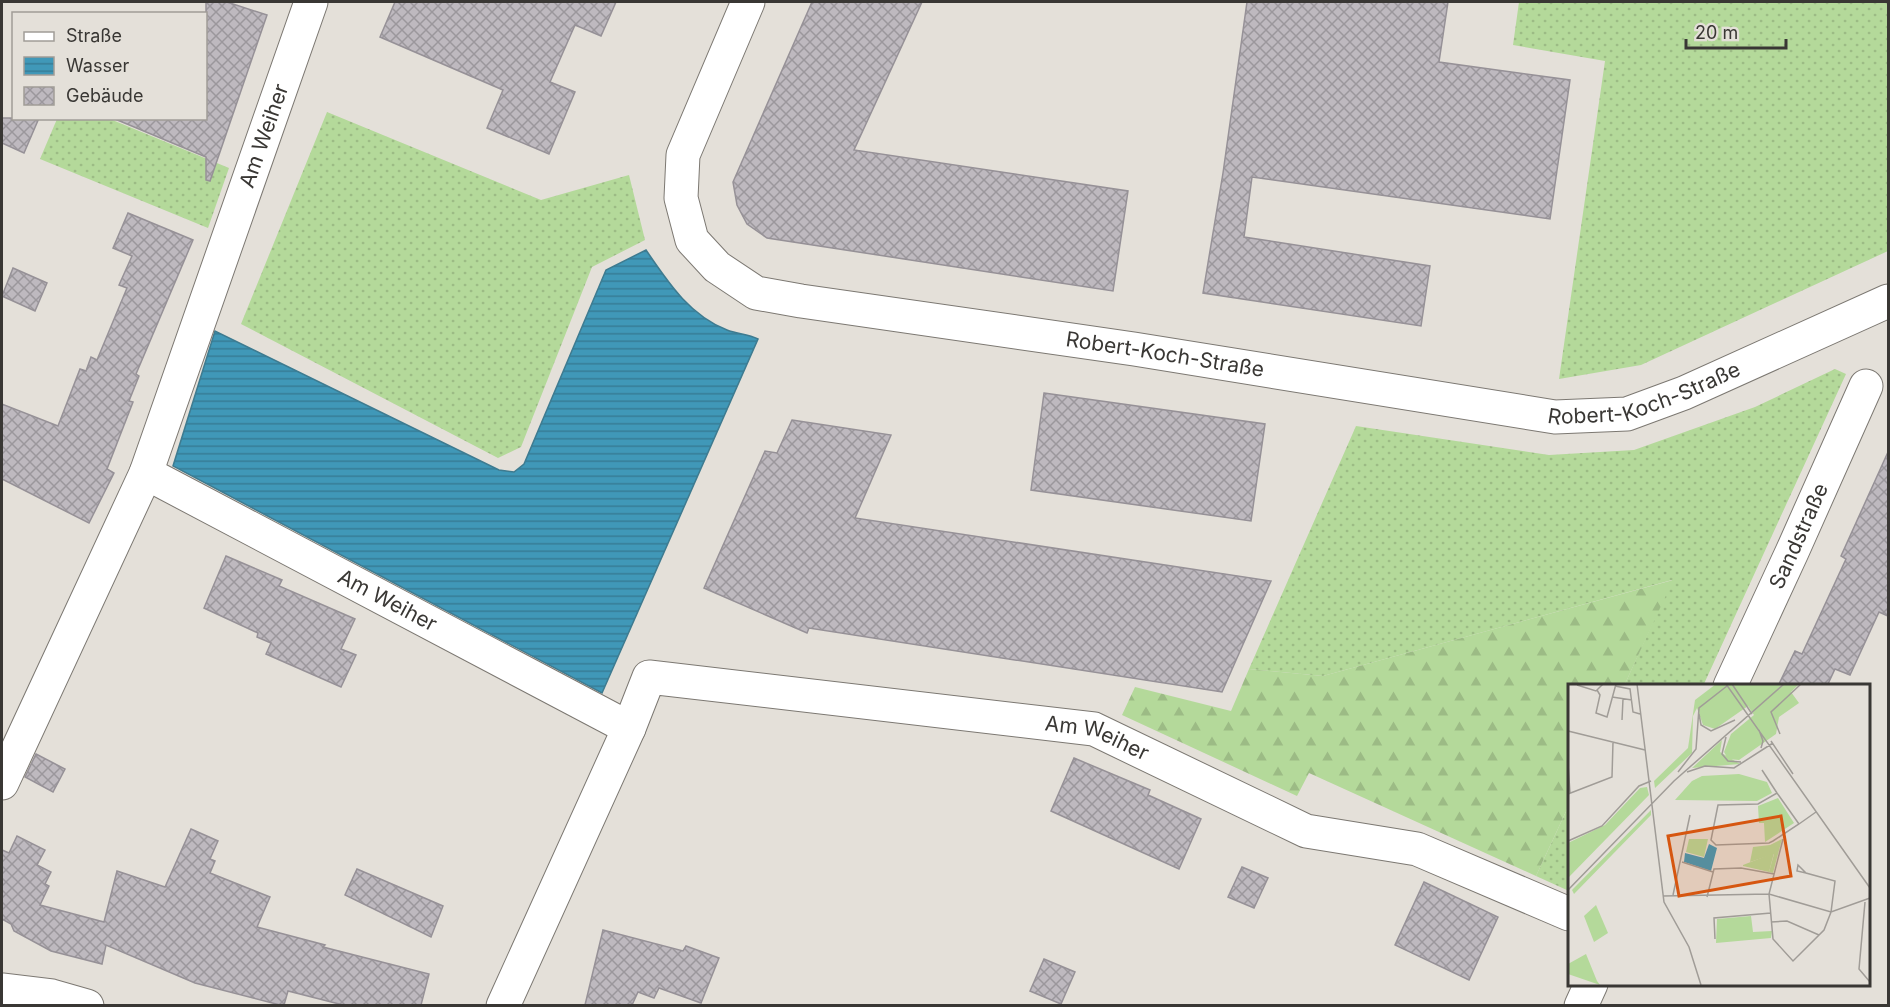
<svg xmlns="http://www.w3.org/2000/svg" width="1890" height="1007" font-family="Inter,sans-serif">
<style>
.grass{fill:url(#grass-dots)}
.forest{fill:url(#forest-firs)}
.water{fill:url(#water-rules);stroke:#3e7b90;stroke-width:1.5}
.building{fill:url(#building-cross-hatch);stroke:#969197;stroke-width:1.5}
.lines{fill:none;stroke-linecap:round;stroke-linejoin:round}
.minor-casing{stroke:#7c7872;stroke-width:35}
.minor{stroke:#fff;stroke-width:33}
.labels{text-anchor:middle;stroke-width:6;stroke-linejoin:round;paint-order:stroke}
.street-label{font-size:21px;fill:#393734;stroke:#e4e0d9}
.inset-road{fill:none;stroke:#a09c97;stroke-width:1.5}
.view{fill:#d65610;fill-opacity:0.15;stroke:#d65610;stroke-width:3}
.inset-edge{fill:none;stroke:#393734;stroke-width:3}
</style>
<defs>
<pattern id="grass-dots" width="8" height="8" patternUnits="userSpaceOnUse" patternTransform="scale(1.5)"><rect width="8" height="8" fill="#b4d99a"/><path d="M2 2h.1M6 6h.1" fill="none" stroke="#9cbb85" stroke-width="1.8" stroke-linecap="round"/></pattern>
<pattern id="forest-firs" width="22" height="20" patternUnits="userSpaceOnUse" patternTransform="scale(1.5)"><rect width="22" height="20" fill="#b4d99a"/><path d="M5 1l3.5 6h-7zM16 11l3.5 6h-7z" fill="#9cbb85"/></pattern>
<pattern id="water-rules" width="6" height="5" patternUnits="userSpaceOnUse" patternTransform="scale(1.5)"><rect width="6" height="5" fill="#4098b8"/><path d="M0 2.5h6" fill="none" stroke="#377d96"/></pattern>
<pattern id="building-cross-hatch" width="8" height="8" patternUnits="userSpaceOnUse" patternTransform="scale(1.5)"><rect width="8" height="8" fill="#beb9bf"/><path d="M0 0l8 8M0 8l8-8" fill="none" stroke="#9b979c"/></pattern>
</defs>
<rect width="100%" height="100%" fill="#e4e0d9"/>
<g class="grass">
<path d="M1519,2H1888V251L1641,365L1559,379L1605,61L1513,45Z"/>
<path d="M327,112L541,200L629,175L645,240L592,267L521,447L498,458L241,324Z"/>
<path d="M57,119H110L229,168L208,228L40,159Z"/>
<path d="M1835,369L1846,374L1703,686H1624L1672,580L1323,676L1249,669L1356,426L1549,455L1634,450L1755,407Z"/>
<path d="M1569,805V891L1536,876Z"/>
</g>
<path class="forest" d="M1673,580L1624,686H1569V805L1536,876L1309,773L1297,796L1122,715L1135,687L1231,711L1249,669L1323,676Z"/>
<path class="water" d="M646,250C668,282 689,315 727,330C737,334 748,334 758,339L602,693L173,466L215,331L499,470L514,472L524,464L606,270Z"/>
<g class="building">
<path d="M206,2H227L267,15L210,181L206,180V157L115,119L206,118Z"/>
<path d="M395,2H616L601,36L575,25L550,82L575,92L549,154L487,128L503,90L380,37Z"/>
<path d="M812,2H922L854,150L1128,191L1113,291L767,238L747,224L737,205L733,182Z"/>
<path d="M1247,2H1448L1439,62L1570,80L1550,219L1252,177L1244,237L1430,266L1421,326L1203,293L1223,173Z"/>
<path d="M2,118H39L24,153L2,143Z"/>
<path d="M128,213L193,240L136,374L139,376L129,401L133,402L107,469L114,473L89,523L2,479V404L58,426L80,369L86,371L91,357L97,360L127,288L119,285L132,256L113,248Z"/>
<path d="M13,268L47,283L35,311L2,296Z"/>
<path d="M1044,393L1265,424L1251,521L1031,490Z"/>
<path d="M792,420L891,435L855,518L1271,581L1222,692L809,628L807,633L704,588L765,451L777,453Z"/>
<path d="M1888,452V616L1879,612L1850,675L1835,669L1827,686H1778L1795,651L1802,654L1846,559L1841,556Z"/>
<path d="M226,556L282,580L279,586L355,619L341,649L356,655L341,687L266,654L271,643L257,637L258,633L204,608Z"/>
<path d="M36,754L65,769L53,792L25,777Z"/>
<path d="M1074,758L1150,790L1148,795L1201,819L1179,869L1051,811Z"/>
<path d="M191,829L218,841L210,859L215,861L210,873L270,897L257,927L325,945L323,947L429,974L421,1005H343L288,991L284,1005H280L195,983L106,945L102,964L51,951L14,931L11,924L2,919V850L9,853L17,836L45,850L37,865L51,872L45,884L49,886L40,905L104,922L117,871L165,887Z"/>
<path d="M1242,867L1268,878L1254,908L1228,897Z"/>
<path d="M357,869L443,906L431,937L345,895Z"/>
<path d="M1424,882L1498,917L1469,980L1395,945Z"/>
<path d="M603,930L683,951L686,946L719,958L701,1003L659,988L654,998L638,992L632,1005H585Z"/>
<path d="M1044,959L1075,972L1061,1004L1030,991Z"/>
</g>
<g class="lines">
<defs>
<g id="minor">
<path id="s1" d="M748,2L683,155L681,198L692,240L717,267L756,293L801,301L1134,349L1555,417L1627,414L1684,393L1888,301"/>
<path id="s2" d="M146,473L629,728"/>
<path id="s3" d="M1730,686L1792,552L1866,386"/>
<path id="s4" d="M2,783L146,473L311,2"/>
<path d="M2,990L52,996L87,1006"/>
<path id="s5" d="M503,1006L629,728L649,677L1094,729L1306,831L1417,849L1569,914"/>
<path d="M1581,1006L1591,984"/>
</g>
</defs>
<use href="#minor" class="minor-casing"/>
<use href="#minor" class="minor"/>
</g>
<g class="labels">
<g class="street-label">
<text dy="7" stroke="none"><textPath href="#s4" startOffset="699">Am Weiher</textPath></text>
<text dy="7" stroke="none"><textPath href="#s1" startOffset="750">Robert-Koch-Straße</textPath></text>
<text dy="7" stroke="none"><textPath href="#s1" startOffset="1238">Robert-Koch-Straße</textPath></text>
<text dy="7" stroke="none"><textPath href="#s3" startOffset="165">Sandstraße</textPath></text>
<text dy="7" stroke="none"><textPath href="#s2" startOffset="273">Am Weiher</textPath></text>
<text dy="7" stroke="none"><textPath href="#s5" startOffset="813">Am Weiher</textPath></text>
</g>
</g>
<g transform="translate(1568 684)">
<rect width="302" height="302" fill="#e4e0d9"/>
<path d="M154,56L152,68L172,80L124,84ZM171,90L199,98L204,109L189,117L107,116L124,97L134,92ZM79,103L81,111L0,194V159L37,141L72,104ZM210,114L226,139L197,158L196,139H191L190,122ZM121,155H140L136,173L118,168ZM214,155L205,189L201,188L206,170L182,178L185,163L202,161ZM183,232L185,248L204,247L203,254L148,259L149,235ZM18,270L29,297L32,301L0,290V280Z" fill="#b4d99a"/>
<path d="M148,0H231L223,8L231,19L211,33L208,50L171,76L160,75L156,68L163,50L186,31L180,22L147,45L135,41L129,24L125,32L124,69L87,104L86,97L120,64L127,16ZM83,126V131L6,210L4,206ZM206,169L201,188L175,182V181Z" fill="#b4d99a"/>
<path d="M28,221L40,249L26,258L16,232Z" fill="#b4d99a"/>
<path d="M141,160L149,164L143,187L116,178L117,169L136,174Z" fill="#4098b8"/>
<path class="inset-road" d="M69,0L96,218L121,263L133,301M158,0L302,204M164,0L184,30M9,1L28,7L35,0M47,2L62,5L65,28L72,30M29,6L32,11L28,29L39,33L48,0M44,13L64,16M131,30L133,41L143,47L167,36M54,36L55,15M191,46L195,57L193,64M0,47L77,66M212,50L203,28L233,0M158,53L154,70L160,77L173,78M203,57L225,90M0,80L2,109M194,86L209,109M110,88L128,65L131,24L159,2M119,88L137,82L166,84L205,59M0,110L44,93L45,58M231,140L209,109L190,120L150,121L143,156L148,161L201,159L205,157L231,140L248,128M215,155L201,210L205,255L225,277L256,246L263,228L267,197L238,189L230,181L229,187L238,189M0,157L34,142L71,102L83,97M114,178L145,188M0,206L106,97L216,0M105,211L122,131M95,212L201,210L263,228L302,214M139,213L146,185L173,184L206,190M297,218L291,285L302,298M203,238L219,237L251,251M147,255L146,234L203,229"/>
<path class="view" d="M213,132L223,192L111,212L100,152Z"/>
<rect width="302" height="302" class="inset-edge"/>
</g>
<rect width="1890" height="1007" fill="none" stroke="#393734" stroke-width="6"/>
<rect x="12" y="12" width="195" height="108" fill="#e4e0d9" stroke="#a09c97" stroke-width="1.5"/>
<rect x="24" y="32" width="30" height="9" fill="#ffffff" stroke="#a09c97" stroke-width="1.5"/>
<text x="66" y="42" font-size="18" fill="#393734">Straße</text>
<rect x="24" y="57" width="30" height="18" fill="url(#water-rules)" stroke="#a09c97" stroke-width="1.5"/>
<text x="66" y="72" font-size="18" fill="#393734">Wasser</text>
<rect x="24" y="87" width="30" height="18" fill="url(#building-cross-hatch)" stroke="#a09c97" stroke-width="1.5"/>
<text x="66" y="102" font-size="18" fill="#393734">Gebäude</text>
<path d="M1686 39v9h100v-9" fill="none" stroke="#393734" stroke-width="3"/>
<text x="1695" y="39" font-size="18" fill="#393734" stroke="#e4e0d9" stroke-width="4.5" paint-order="stroke">20 m</text>
</svg>
